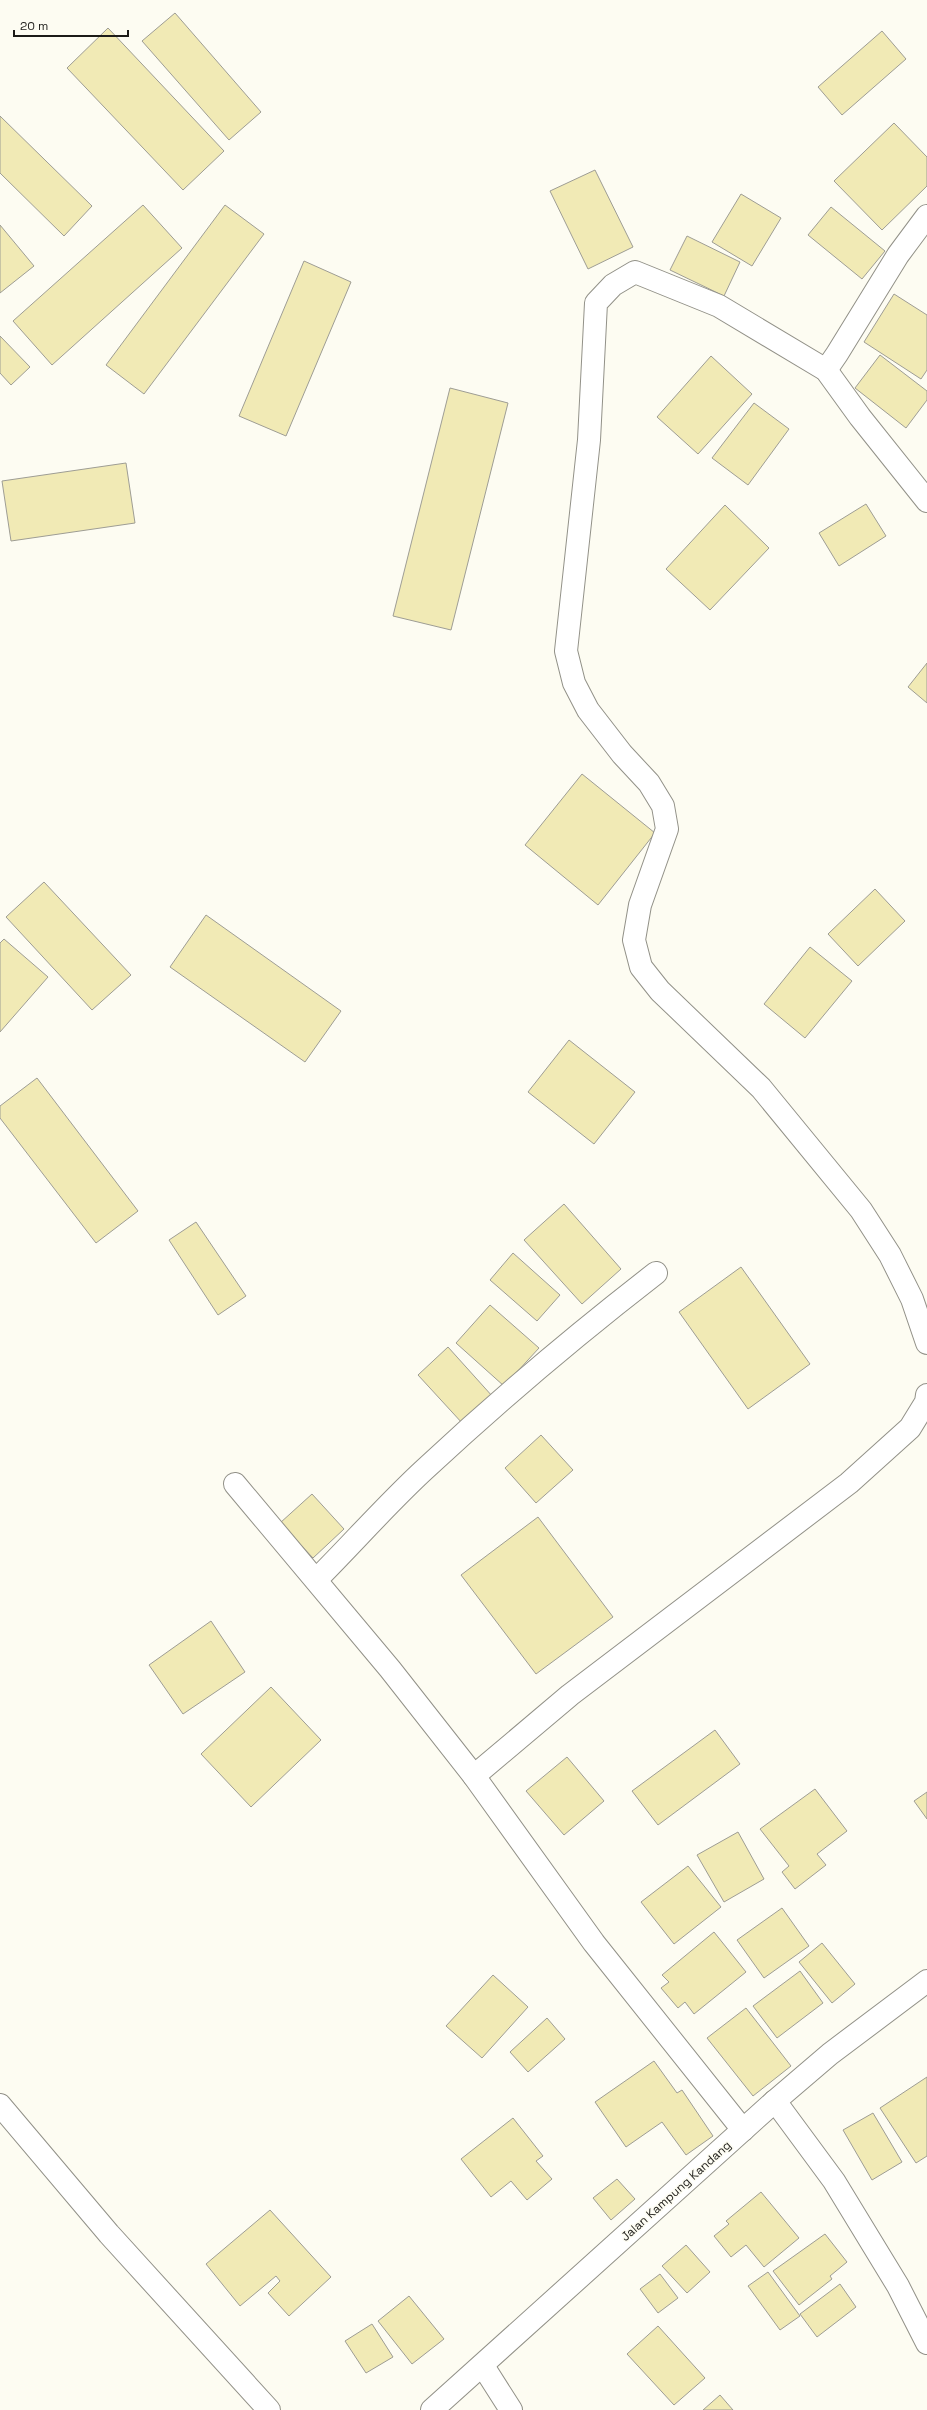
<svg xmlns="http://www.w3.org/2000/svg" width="927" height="2410" font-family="'Space Grotesk',sans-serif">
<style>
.building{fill:#f1eab5;stroke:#9e9d94}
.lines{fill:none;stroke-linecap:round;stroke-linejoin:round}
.minor-casing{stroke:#929188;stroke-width:24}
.minor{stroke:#fff;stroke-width:22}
.labels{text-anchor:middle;stroke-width:3;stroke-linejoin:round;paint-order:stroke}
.street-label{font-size:12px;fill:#1c1b18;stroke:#fdfcf2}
</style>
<rect width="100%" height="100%" fill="#fdfcf2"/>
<g class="building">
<path d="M175,13L261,112L229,140L142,41Z"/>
<path d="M108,28L224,151L183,190L67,68Z"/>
<path d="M882,31L906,59L842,115L818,87Z"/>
<path d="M0,116L92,206L64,236L0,173Z"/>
<path d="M894,123L927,157V186L882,230L834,181Z"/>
<path d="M595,170L633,247L588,269L550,191Z"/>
<path d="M741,194L781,218L752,266L712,242Z"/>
<path d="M143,205L182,248L52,365L13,321Z"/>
<path d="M225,205L264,234L144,394L106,365Z"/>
<path d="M831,207L885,251L862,279L808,235Z"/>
<path d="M0,225L34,266L0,293Z"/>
<path d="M687,236L740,262L724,296L670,270Z"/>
<path d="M304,261L351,282L286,436L239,416Z"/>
<path d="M894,294L927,315V370L921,379L864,342Z"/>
<path d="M0,336L30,367L11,385L0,373Z"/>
<path d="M880,355L927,391V400L906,428L855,388Z"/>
<path d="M711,356L752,394L698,454L657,417Z"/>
<path d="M450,388L508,403L451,630L393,616Z"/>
<path d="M754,403L789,429L748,485L712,458Z"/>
<path d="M126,463L135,523L11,541L2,481Z"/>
<path d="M866,504L886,536L839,566L819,533Z"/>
<path d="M725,505L769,548L710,610L666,569Z"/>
<path d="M927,663V703L908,687Z"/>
<path d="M582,774L655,833L598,905L525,845Z"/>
<path d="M44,882L131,975L92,1010L6,917Z"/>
<path d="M875,889L905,921L858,966L828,934Z"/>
<path d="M206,915L341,1011L305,1062L170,967Z"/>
<path d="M4,939L48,977L0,1032V943Z"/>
<path d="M810,947L852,981L805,1038L764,1004Z"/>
<path d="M569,1040L635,1092L594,1144L528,1092Z"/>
<path d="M37,1078L138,1211L96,1243L0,1118V1106Z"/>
<path d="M564,1204L621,1269L582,1304L524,1240Z"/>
<path d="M196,1222L246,1296L218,1315L169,1240Z"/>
<path d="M513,1253L560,1295L537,1321L490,1280Z"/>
<path d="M741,1267L810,1364L748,1409L679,1312Z"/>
<path d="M490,1305L539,1348L504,1386L456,1343Z"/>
<path d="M448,1347L493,1397L463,1424L418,1375Z"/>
<path d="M541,1435L573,1470L536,1503L505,1468Z"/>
<path d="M312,1494L344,1529L313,1558L280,1523Z"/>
<path d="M538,1517L613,1617L536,1674L461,1575Z"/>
<path d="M211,1621L245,1672L183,1714L149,1665Z"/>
<path d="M271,1687L321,1740L251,1807L201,1754Z"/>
<path d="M715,1730L740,1764L658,1825L632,1791Z"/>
<path d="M567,1757L604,1801L564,1835L526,1791Z"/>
<path d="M815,1789L847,1831L817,1854L826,1865L795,1889L782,1872L789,1866L760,1829Z"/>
<path d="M927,1792V1819L914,1801Z"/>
<path d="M738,1832L764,1879L724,1902L697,1855Z"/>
<path d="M688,1866L721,1907L674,1944L641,1902Z"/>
<path d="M782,1908L809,1946L764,1978L737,1940Z"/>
<path d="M714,1932L746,1972L694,2014L685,2002L678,2008L661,1988L669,1982L662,1975Z"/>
<path d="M822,1943L855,1984L832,2003L799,1962Z"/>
<path d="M800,1971L823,2003L777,2038L753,2006Z"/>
<path d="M493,1975L528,2007L482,2058L446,2026Z"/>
<path d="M746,2008L791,2066L753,2096L707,2038Z"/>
<path d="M547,2018L565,2039L528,2072L510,2052Z"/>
<path d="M654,2061L677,2093L682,2090L713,2136L686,2155L662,2122L626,2147L595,2102Z"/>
<path d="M927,2077V2156L916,2163L880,2108Z"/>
<path d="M873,2113L902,2162L872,2180L843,2130Z"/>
<path d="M513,2118L543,2156L536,2161L552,2179L527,2200L511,2181L491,2197L461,2159Z"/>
<path d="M617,2179L635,2199L611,2220L593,2198Z"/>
<path d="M761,2192L799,2238L764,2267L746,2245L731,2257L714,2236L729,2224L726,2221Z"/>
<path d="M270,2210L331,2277L289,2316L268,2293L280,2281L276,2276L240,2306L206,2264Z"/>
<path d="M825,2234L847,2262L830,2276L832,2279L799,2305L773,2271Z"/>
<path d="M686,2245L710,2272L687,2293L662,2266Z"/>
<path d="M768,2272L800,2316L780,2330L748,2286Z"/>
<path d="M660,2274L678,2298L658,2313L640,2289Z"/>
<path d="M840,2284L856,2307L817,2337L800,2314Z"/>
<path d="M409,2296L444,2339L412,2364L378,2321Z"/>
<path d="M372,2324L393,2357L366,2373L345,2341Z"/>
<path d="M658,2326L705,2378L674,2405L627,2354Z"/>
<path d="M720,2395L733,2410H703Z"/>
</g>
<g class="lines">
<defs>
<g id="minor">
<path d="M826,370L837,354L898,255L927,216"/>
<path d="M927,501L860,417L826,370L719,306L635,272L613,285L596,303L589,440L566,651L574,683L588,710L622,754L649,783L663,806L667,829L640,905L634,940L641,967L660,991L761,1088L861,1210L890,1255L912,1299L927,1343"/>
<path d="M235,1484L390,1669L474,1776L594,1943L743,2130"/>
<path d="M317,1579C353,1543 387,1504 425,1469C499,1400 576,1335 656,1273"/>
<path d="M474,1776L570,1695L849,1483L910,1428L926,1402L927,1395"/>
<path d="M775,2101L834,2181L898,2286L927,2343"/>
<path d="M0,2105L109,2234L269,2410"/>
<path d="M483,2366L511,2410"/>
<path d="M432,2410L775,2101L830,2054L927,1981"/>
</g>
</defs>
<use href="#minor" class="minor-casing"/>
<use href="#minor" class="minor"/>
</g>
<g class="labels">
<g class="street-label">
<text transform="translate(676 2191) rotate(-42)" y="4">Jalan Kampung Kandang</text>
</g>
</g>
<path d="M14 30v6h114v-6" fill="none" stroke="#1c1b18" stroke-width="2"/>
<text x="20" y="30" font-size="12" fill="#1c1b18" stroke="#fdfcf2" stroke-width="3" paint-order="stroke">20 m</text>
</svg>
